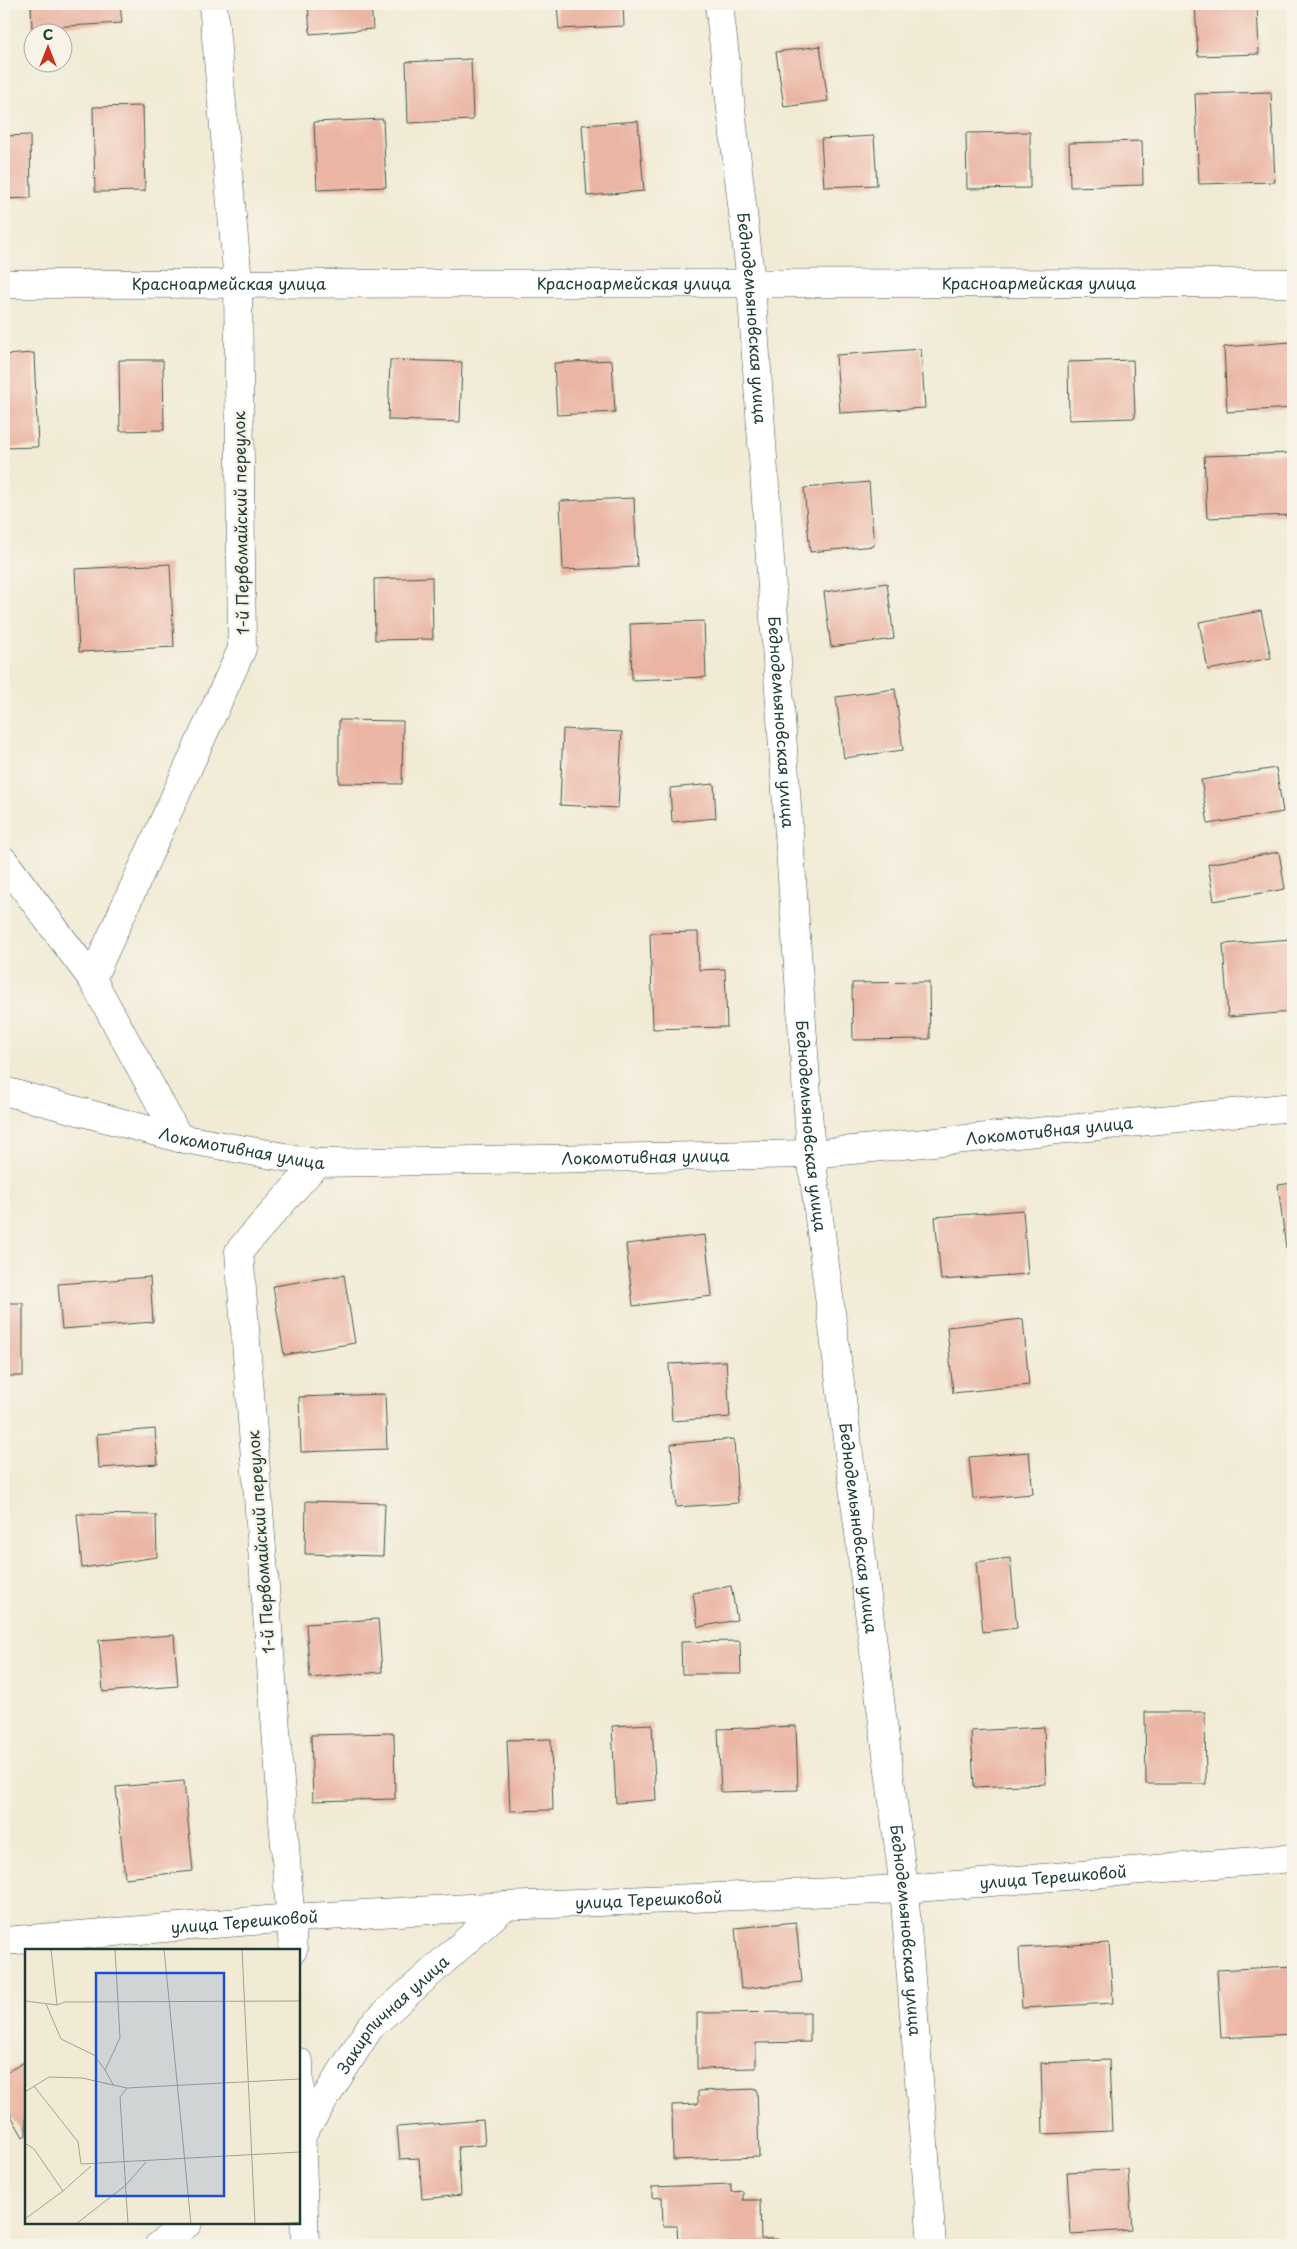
<svg xmlns="http://www.w3.org/2000/svg" width="1297" height="2249" font-family="'Playpen Sans',sans-serif">
<style>
.building{fill:#ebb5a4}
.lines{fill:none;stroke-linecap:round;stroke-linejoin:round}
.minor-casing{stroke:#3e574c;stroke-width:29}
.minor{stroke:#fff;stroke-width:28}
.labels{text-anchor:middle;stroke-width:4.5;stroke-linejoin:round;paint-order:stroke}
.street-label{font-size:16px;fill:#1f3d34;stroke:#f7f3e8}
.inset-road{fill:none;stroke:#9da595;stroke-width:1}
.view{fill:#1d4ed8;fill-opacity:0.15;stroke:#1d4ed8;stroke-width:2.5}
.inset-edge{fill:none;stroke:#1f3d34;stroke-width:2.5}
</style>
<rect width="100%" height="100%" fill="#f7f3e8"/>
<filter id="ink" filterUnits="userSpaceOnUse"><feTurbulence type="fractalNoise" baseFrequency=".02" numOctaves="2"/><feDisplacementMap in="SourceGraphic" scale="10" xChannelSelector="R" yChannelSelector="G"/><feConvolveMatrix kernelMatrix="1 2 1 2 8 2 1 2 1" color-interpolation-filters="sRGB"/></filter>
<filter id="wash" filterUnits="userSpaceOnUse"><feTurbulence type="fractalNoise" baseFrequency=".0096" numOctaves="4" result="noise"/><feDisplacementMap in="SourceGraphic" scale="20" xChannelSelector="R" yChannelSelector="G"/><feGaussianBlur stdDeviation="1.12" result="paint"/><feColorMatrix in="noise" values="0 0 0 0 0 0 0 0 0 0 0 0 0 0 0 0 0 1.4 0 .05"/><feComposite in="paint" operator="in"/></filter>
<g filter="url(#wash)">
<rect width="100%" height="100%" fill="#f1ebd5"/>
<g id="blocks">
<g class="building">
<path d="M31,4H120L122,23L32,28Z"/>
<path d="M308,4H371L373,29L310,34Z"/>
<path d="M557,4H623L624,26L559,29Z"/>
<path d="M1195,4H1257L1259,54L1198,56Z"/>
<path d="M820,46L828,101L784,107L776,52Z"/>
<path d="M471,59L473,120L408,123L406,62Z"/>
<path d="M1271,92L1275,182L1199,184L1195,94Z"/>
<path d="M143,106L145,191L95,192L93,107Z"/>
<path d="M383,119L386,187L317,190L314,122Z"/>
<path d="M638,121L644,191L587,196L582,125Z"/>
<path d="M1030,132V188L967,189L966,133Z"/>
<path d="M30,135L31,198L4,199V136Z"/>
<path d="M874,136L877,185L824,187L821,139Z"/>
<path d="M1142,141L1143,185L1070,187L1069,143Z"/>
<path d="M1291,342L1293,408L1227,412L1224,347Z"/>
<path d="M921,349L925,408L840,413L836,355Z"/>
<path d="M34,353L38,447L4,448V355Z"/>
<path d="M119,360H163L164,430L120,431Z"/>
<path d="M390,360L462,362L460,422L388,420Z"/>
<path d="M612,360L615,412L557,415L554,363Z"/>
<path d="M1133,360L1135,418L1069,420L1068,362Z"/>
<path d="M1292,453L1293,515L1207,518L1204,456Z"/>
<path d="M869,482L874,546L810,552L804,488Z"/>
<path d="M634,498L637,567L563,570L560,501Z"/>
<path d="M170,564L174,647L79,652L75,569Z"/>
<path d="M432,577L433,639L375,640L374,579Z"/>
<path d="M887,583L894,639L831,647L824,592Z"/>
<path d="M1261,611L1271,658L1208,670L1199,622Z"/>
<path d="M704,621L706,677L632,680L630,624Z"/>
<path d="M895,689L903,750L844,758L836,697Z"/>
<path d="M339,720L403,721L402,784L339,783Z"/>
<path d="M563,729L622,732L618,808L560,805Z"/>
<path d="M1276,768L1283,812L1208,824L1201,780Z"/>
<path d="M714,784L716,818L672,822L670,788Z"/>
<path d="M1279,852L1285,889L1214,901L1208,864Z"/>
<path d="M698,932L699,970L725,969L727,1027L653,1029L650,933Z"/>
<path d="M1293,939V1012L1228,1017L1223,944Z"/>
<path d="M929,982L930,1039L853,1040L852,983Z"/>
<path d="M1293,1183V1247L1286,1248L1278,1185Z"/>
<path d="M1023,1210L1028,1274L941,1280L935,1217Z"/>
<path d="M705,1235L712,1296L633,1306L626,1244Z"/>
<path d="M344,1275L355,1343L284,1355L273,1286Z"/>
<path d="M150,1277L153,1322L62,1329L58,1284Z"/>
<rect x="4" y="1303" width="19" height="73"/>
<path d="M1023,1319L1029,1385L953,1393L947,1327Z"/>
<path d="M726,1361L730,1417L672,1421L669,1364Z"/>
<path d="M385,1394L387,1449L301,1452L299,1397Z"/>
<path d="M155,1429L158,1464L99,1468L97,1434Z"/>
<path d="M734,1439L738,1503L676,1507L671,1444Z"/>
<path d="M1029,1452L1033,1494L973,1499L969,1457Z"/>
<path d="M306,1501L385,1503L383,1556L305,1554Z"/>
<path d="M77,1514L156,1515L157,1557L82,1568Z"/>
<path d="M1010,1558L1017,1628L983,1632L976,1562Z"/>
<path d="M731,1586L737,1620L698,1627L693,1593Z"/>
<path d="M378,1619L382,1672L310,1678L306,1624Z"/>
<path d="M174,1635L178,1686L103,1692L99,1640Z"/>
<path d="M740,1641L741,1674H682L681,1642Z"/>
<path d="M1145,1712H1205L1206,1784H1146Z"/>
<path d="M652,1724L656,1800L616,1803L612,1726Z"/>
<path d="M796,1726L798,1790L721,1792L718,1729Z"/>
<path d="M1044,1727L1046,1784L974,1787L971,1731Z"/>
<path d="M394,1733L395,1799L313,1801L311,1735Z"/>
<path d="M551,1739L553,1810L510,1811L507,1740Z"/>
<path d="M184,1781L193,1871L125,1878L116,1787Z"/>
<path d="M796,1922L802,1982L741,1989L735,1928Z"/>
<path d="M1109,1943L1113,2003L1022,2008L1019,1948Z"/>
<path d="M1293,1966V2034L1221,2038L1217,1970Z"/>
<path d="M810,2012V2042L756,2043V2068L697,2069V2013Z"/>
<path d="M1109,2060L1112,2131L1043,2134L1041,2063Z"/>
<path d="M26,2061V2135L23,2137L4,2103V2074Z"/>
<path d="M757,2089L759,2157L673,2160L672,2105L698,2104V2091Z"/>
<path d="M483,2120L485,2145L458,2147L461,2195L422,2199L419,2158L400,2159L397,2127Z"/>
<path d="M1128,2169L1132,2230L1071,2234L1067,2172Z"/>
<path d="M731,2184V2192L743,2191V2200H760L761,2239H778L779,2245H678L677,2226H663L662,2197L652,2198V2187Z"/>
</g>
</g>
</g>
<g filter="url(#ink)">
<use href="#blocks" fill-opacity="0" stroke="#3e574c" stroke-width="1"/>
<g class="lines">
<defs>
<g id="minor">
<path id="s1" d="M719,4L751,283L811,1154L904,1889L932,2245"/>
<path id="s2" d="M4,284L1293,283"/>
<path d="M4,861L92,979"/>
<path id="s3" d="M4,1091L179,1138L317,1163L811,1154L1293,1107"/>
<path d="M179,1138L92,979L242,649L238,282L213,4"/>
<path id="s4" d="M4,1941L291,1918L505,1906L904,1889L1293,1858"/>
<path d="M293,1950L239,1251L317,1163"/>
<path d="M299,2062L305,2245"/>
<path id="s5" d="M299,2136L303,2133L370,2027L505,1906"/>
<path d="M159,2245L188,2223"/>
</g>
</defs>
<use href="#minor" class="minor-casing"/>
<use href="#minor" class="minor"/>
</g>
</g>
<g class="labels">
<g class="street-label">
<text dy="6" stroke="none"><textPath href="#s2" startOffset="225">Красноармейская улица</textPath></text>
<text dy="6" stroke="none"><textPath href="#s2" startOffset="630">Красноармейская улица</textPath></text>
<text dy="6" stroke="none"><textPath href="#s2" startOffset="1035">Красноармейская улица</textPath></text>
<text dy="6" stroke="none"><textPath href="#s1" startOffset="316">Беднодемьяновская улица</textPath></text>
<text transform="translate(241 523) rotate(-91)" y="6">1-й Первомайский переулок</text>
<text dy="6" stroke="none"><textPath href="#s1" startOffset="721">Беднодемьяновская улица</textPath></text>
<text dy="6" stroke="none"><textPath href="#s1" startOffset="1126">Беднодемьяновская улица</textPath></text>
<text dy="6" stroke="none"><textPath href="#s3" startOffset="1055">Локомотивная улица</textPath></text>
<text dy="6" stroke="none"><textPath href="#s3" startOffset="245">Локомотивная улица</textPath></text>
<text dy="6" stroke="none"><textPath href="#s3" startOffset="650">Локомотивная улица</textPath></text>
<text dy="6" stroke="none"><textPath href="#s1" startOffset="1531">Беднодемьяновская улица</textPath></text>
<text transform="translate(261 1542) rotate(-94)" y="6">1-й Первомайский переулок</text>
<text dy="6" stroke="none"><textPath href="#s4" startOffset="1051">улица Терешковой</textPath></text>
<text dy="6" stroke="none"><textPath href="#s4" startOffset="646">улица Терешковой</textPath></text>
<text dy="6" stroke="none"><textPath href="#s4" startOffset="241">улица Терешковой</textPath></text>
<text dy="6" stroke="none"><textPath href="#s1" startOffset="1936">Беднодемьяновская улица</textPath></text>
<text dy="6" stroke="none"><textPath href="#s5" startOffset="155">Закирпичная улица</textPath></text>
</g>
</g>
<g transform="translate(25 1949)">
<rect width="275" height="275" fill="#f1ebd5"/>
<path class="inset-road" d="M26,0L32,56M139,0L166,275M217,0L230,275M0,52L32,56L40,53L275,52M21,55L36,90L69,106L80,121M9,137L53,193L56,215L275,203M89,137L80,121L95,89L90,0M102,139L95,148L103,275M0,143L24,128L57,129L102,139L275,130M0,194L9,200L38,242L66,217M0,270L38,242M51,275L101,236L121,213M247,275L275,273"/>
<path class="view" d="M71,24H199V247H71Z"/>
<rect width="275" height="275" class="inset-edge"/>
</g>
<rect width="1297" height="2249" fill="none" stroke="#f7f3e8" stroke-width="20"/>
<g transform="translate(48 48)"><circle r="24" fill="#f7f3e8" stroke="#a1aaa0"/>
<path d="M0-4L9 19L0 12L-9 19Z" fill="#c8321e"/>
<text y="-8" font-size="14" font-weight="bold" text-anchor="middle" fill="#1f3d34">С</text>
</g>
</svg>
